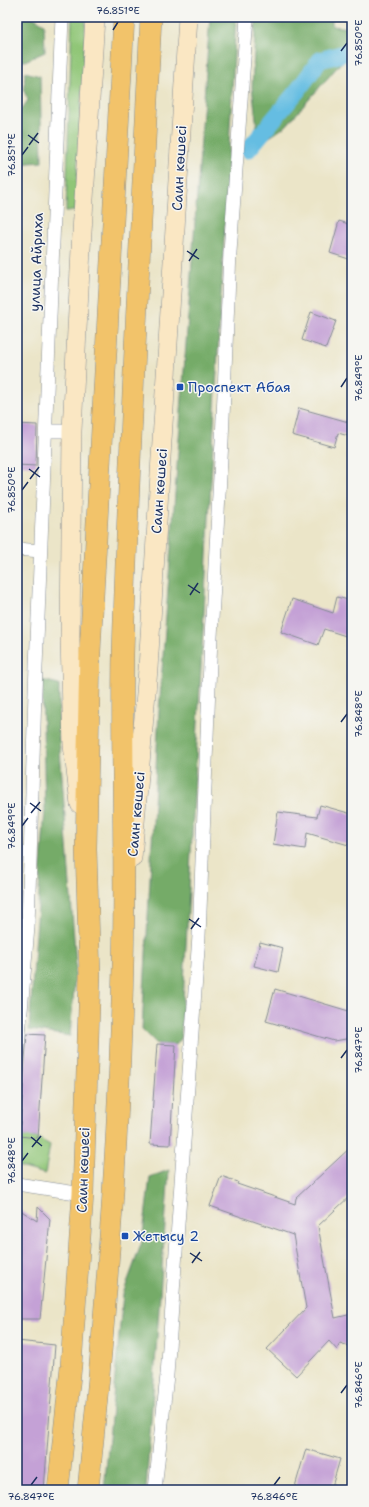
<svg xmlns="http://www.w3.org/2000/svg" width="369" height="1507" font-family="'Shantell Sans',sans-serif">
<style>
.green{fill:#90c677;stroke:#567a6a}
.forest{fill:#74ab68;stroke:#486d63}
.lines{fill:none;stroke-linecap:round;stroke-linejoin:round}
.canal{stroke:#65bde2;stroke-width:17}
.building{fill:#c4a1d6}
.street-casing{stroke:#838a93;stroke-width:14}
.secondary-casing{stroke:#838a93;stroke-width:20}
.primary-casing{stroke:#838a93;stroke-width:22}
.street{stroke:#fff;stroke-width:13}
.secondary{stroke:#fae7c3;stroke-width:19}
.primary{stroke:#f2c36a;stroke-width:21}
.ticks{fill:none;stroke:#1b2f5e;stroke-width:1.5}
.transit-dot{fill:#1a4fb4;stroke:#f6f6f2;stroke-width:1.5}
.labels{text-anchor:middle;stroke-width:3;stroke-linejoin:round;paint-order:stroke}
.street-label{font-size:14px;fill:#1b2f5e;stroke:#f6f6f2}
.transit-label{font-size:14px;fill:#164399;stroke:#f6f6f2;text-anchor:start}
.neatline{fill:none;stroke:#1b2f5e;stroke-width:1.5}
.ticks-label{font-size:10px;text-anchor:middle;fill:#1b2f5e}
</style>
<rect width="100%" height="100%" fill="#f6f6f2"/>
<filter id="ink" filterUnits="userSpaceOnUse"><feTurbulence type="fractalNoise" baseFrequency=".025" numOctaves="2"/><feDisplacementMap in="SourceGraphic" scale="8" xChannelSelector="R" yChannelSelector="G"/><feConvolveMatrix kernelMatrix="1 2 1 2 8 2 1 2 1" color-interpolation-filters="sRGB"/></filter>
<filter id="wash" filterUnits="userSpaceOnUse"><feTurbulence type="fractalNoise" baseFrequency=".012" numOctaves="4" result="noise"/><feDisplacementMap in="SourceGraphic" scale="16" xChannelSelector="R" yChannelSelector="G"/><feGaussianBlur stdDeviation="0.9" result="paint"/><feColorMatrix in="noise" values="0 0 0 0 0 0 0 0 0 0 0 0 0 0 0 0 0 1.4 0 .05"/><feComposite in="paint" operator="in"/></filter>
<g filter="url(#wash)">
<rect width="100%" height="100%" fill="#ebe5c8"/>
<g class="green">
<path d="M72,17H86L75,211H66Z"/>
<path d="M19,1135L38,1138L50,1145L45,1174L17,1166Z"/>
</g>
<g class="forest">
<path d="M17,17H33L44,24L45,52L25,61H17Z"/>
<path d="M210,17H236L181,1039L176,1045L157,1044L142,1029L159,711Z"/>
<path d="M256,17H332V26L352,28V50L286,126L259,144L252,87Z"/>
<path d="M25,72L40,76L42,162L17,164V116L28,100L24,91Z"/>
<path d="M42,680L59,684V737L76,965L70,1036L29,1030L45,810Z"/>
<path d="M169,1170L146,1490H104L123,1294L142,1242L150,1177Z"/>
</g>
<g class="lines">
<path class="canal" d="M248,150L298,90L320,60L352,51"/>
</g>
<g id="blocks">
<g class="building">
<path d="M339,221L352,225V260L330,253Z"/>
<path d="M311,312L336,321L326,348L302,340Z"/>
<path d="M299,408L352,423V437L338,433L334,447L292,435Z"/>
<path d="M17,424L37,425L36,466L17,465Z"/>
<path d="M337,597L352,601V638L324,629L318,645L281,632L292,599L333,613Z"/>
<path d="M320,805L352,814V846L307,833L305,849L273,844L278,812L317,817Z"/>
<path d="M260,942L283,948L278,972L254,966Z"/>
<path d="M275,989L352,1012V1038L334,1041L266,1021Z"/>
<path d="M27,1034L45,1035L38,1138L19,1136Z"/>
<path d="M157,1044L176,1045L170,1145L150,1144Z"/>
<path d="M352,1146V1194L318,1226L335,1318L352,1314V1347L340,1343L337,1350L329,1341L296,1376L267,1349L306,1308L293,1235L210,1206L221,1176L238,1182L237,1184L295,1204L296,1198Z"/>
<path d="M38,1207L50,1219L40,1319H17V1208L37,1221Z"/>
<path d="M17,1341L55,1345L44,1490H17Z"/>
<path d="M306,1449L340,1459L331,1490H294Z"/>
</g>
</g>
</g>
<g filter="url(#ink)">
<use href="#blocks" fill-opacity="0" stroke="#838a93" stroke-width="1"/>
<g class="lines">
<defs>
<g id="street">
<path d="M46,431H72"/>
<path d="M17,549L40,551"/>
<path d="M17,1060L28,927L35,692L62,17"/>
<path d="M17,1184L83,1194"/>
<path d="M155,1490L167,1375L199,936L211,637L222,441L230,252L247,17"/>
</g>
<g id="secondary">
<path d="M80,804L73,745L70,639L72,431L81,249L95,17"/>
<path d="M132,858L148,669L188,17"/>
</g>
<g id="primary">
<path d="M58,1490L71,1366L83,1194L90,976L86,849L90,652L124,17"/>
<path d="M88,1490C106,1316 119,1140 123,965C126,861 121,757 123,654C129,441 141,229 151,17"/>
</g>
</defs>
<use href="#street" class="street-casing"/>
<use href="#secondary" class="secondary-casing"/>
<use href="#primary" class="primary-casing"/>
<use href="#street" class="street"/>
<use href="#secondary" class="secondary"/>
<use href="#primary" class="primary"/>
</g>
</g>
<path class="ticks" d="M113,30L118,22M341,51L347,43M28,135L39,143M29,145L38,133M22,155L28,147M187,251L199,259M189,261L197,249M341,387L347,378M29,469L40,477M30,479L39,467M22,490L28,482M188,585L200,593M190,595L198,583M341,722L347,714M30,803L41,811M31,813L40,802M22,826L28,818M189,919L201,927M191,929L199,918M341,1058L347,1050M31,1137L42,1146M32,1147L41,1136M22,1161L28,1153M190,1253L202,1261M192,1263L200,1252M341,1393L347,1385M31,1485L37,1477M274,1485L280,1477"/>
<g class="transit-dot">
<rect x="176" y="383" width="8" height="8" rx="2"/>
<rect x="121" y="1232" width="8" height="8" rx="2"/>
</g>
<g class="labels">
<g class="street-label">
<text transform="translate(179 168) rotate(-87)" y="5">Саин көшесі</text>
<text transform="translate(36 262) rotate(-88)" y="5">улица Айриха</text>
<text transform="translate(159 491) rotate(-86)" y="5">Саин көшесі</text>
<text transform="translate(136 814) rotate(-85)" y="5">Саин көшесі</text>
<text transform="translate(83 1170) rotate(-88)" y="5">Саин көшесі</text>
</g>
<g class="transit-label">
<text x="188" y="392">Проспект Абая</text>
<text x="133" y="1241">Жетысу 2</text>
</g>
</g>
<rect width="369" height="1507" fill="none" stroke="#f6f6f2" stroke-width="44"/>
<rect x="22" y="22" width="325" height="1463" class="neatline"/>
<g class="ticks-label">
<text x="118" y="14">76.851°E</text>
<text transform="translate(358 43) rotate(-90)" y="4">76.850°E</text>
<text transform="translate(11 155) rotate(-90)" y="4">76.851°E</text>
<text transform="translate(358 378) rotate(-90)" y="4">76.849°E</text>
<text transform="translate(11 490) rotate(-90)" y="4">76.850°E</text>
<text transform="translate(358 714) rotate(-90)" y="4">76.848°E</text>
<text transform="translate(11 826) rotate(-90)" y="4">76.849°E</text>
<text transform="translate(358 1050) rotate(-90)" y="4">76.847°E</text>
<text transform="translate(11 1161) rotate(-90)" y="4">76.848°E</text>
<text transform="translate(358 1385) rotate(-90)" y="4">76.846°E</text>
<text x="31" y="1500">76.847°E</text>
<text x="274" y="1500">76.846°E</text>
</g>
</svg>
